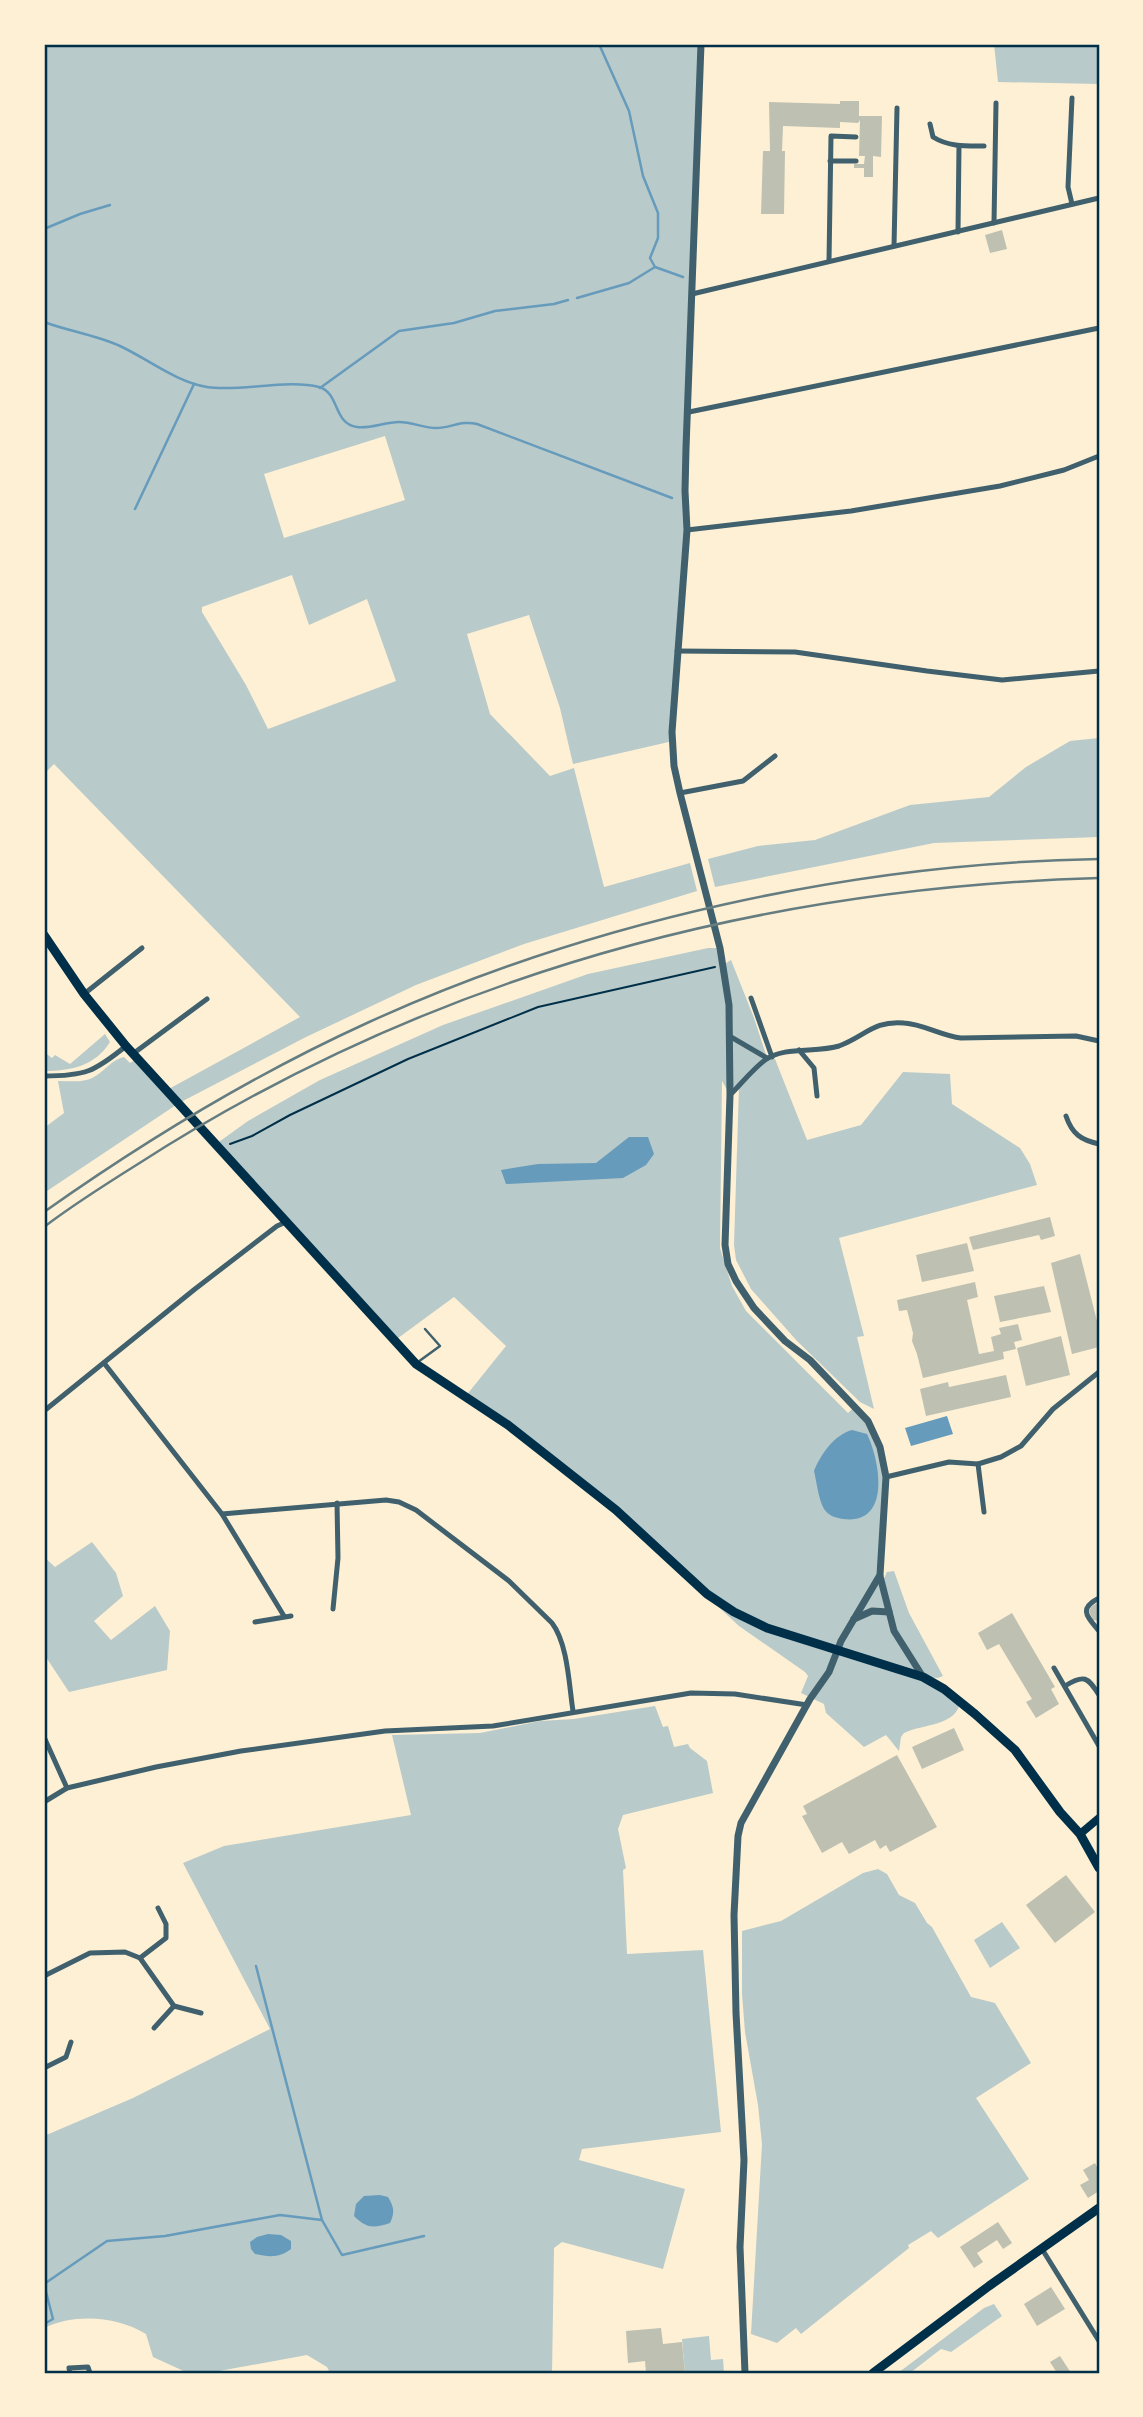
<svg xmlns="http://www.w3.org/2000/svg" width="1143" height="2417" font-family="Jost,sans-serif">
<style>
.green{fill:#b9caca;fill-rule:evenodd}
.water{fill:#669bbc}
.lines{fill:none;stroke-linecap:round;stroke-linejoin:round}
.stream{stroke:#669bbc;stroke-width:2.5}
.building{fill:#bec0b2}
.path{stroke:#003049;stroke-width:2}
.service{stroke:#3f606c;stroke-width:2.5}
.minor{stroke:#3f606c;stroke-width:5}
.tertiary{stroke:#3f606c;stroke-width:7}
.secondary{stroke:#003049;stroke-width:8}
.primary{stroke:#003049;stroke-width:9}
.rail{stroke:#657d81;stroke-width:2.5}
.neatline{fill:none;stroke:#003049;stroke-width:2.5}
</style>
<rect width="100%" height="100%" fill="#fdf0d5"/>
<g class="green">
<path d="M44,44H702L687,516L673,741L573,764L560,708L529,615L467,634L490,714L550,776L574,768L604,887L690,863L697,891L524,944L416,985L306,1037L179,1103L44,1193V1128L64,1113L58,1081C70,1081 83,1083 94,1077C105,1071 111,1060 124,1057L130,1063L141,1056L142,1062L167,1090L300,1017L54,764L44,774ZM385,436L405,500L284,538L264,474ZM292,575L309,625L367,599L396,681L268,729L246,685L202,612V607Z"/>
<path d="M994,44H1099V84L998,82Z"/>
<path d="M1099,738V837L934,843L715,887L708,859L758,846L815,840L910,805L989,797L1026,767L1070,741Z"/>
<path d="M708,948H720L723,965L731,960L754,1018L767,1058L775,1059L807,1140L861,1125L903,1072L950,1074L952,1104L1020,1148L1030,1164L1037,1185L839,1238L864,1336L857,1337L874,1409L860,1402L797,1341L751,1289L736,1260L734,1245L739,1087L730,1095L722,1081L720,1248L732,1286L746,1311L848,1413L854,1407L868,1421L884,1459L882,1583L887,1572L894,1571L909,1613L943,1676L938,1678L926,1677L960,1702C957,1726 922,1724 904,1733L901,1737L899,1751L886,1735L864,1747L826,1713L824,1704L801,1693L808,1676L805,1672L739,1626L611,1507L465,1397L506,1346L454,1297L394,1341L216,1144L248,1121L320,1080L443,1025L588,974Z"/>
<path d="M105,1034L110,1042C95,1066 71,1071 44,1071V1052L52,1058L55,1055L70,1064Z"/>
<path d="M92,1542L116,1573L123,1596L94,1621L111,1640L155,1606L170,1631L167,1670L69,1692L44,1654V1557L55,1567Z"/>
<path d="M655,1706L663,1727L668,1726L674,1747L688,1744L690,1748L707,1761L713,1793L623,1815L618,1829L626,1868L623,1870L627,1954L703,1950L721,2132L582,2149L579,2160L685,2189L663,2269L562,2242L554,2248L552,2373H330L327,2367L307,2355L208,2373H188L153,2357L146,2334C117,2316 75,2313 44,2328V2136L133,2098L270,2029L183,1863L224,1846L411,1815L392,1735L480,1733L540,1721L574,1719Z"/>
<path d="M878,1869L887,1874L899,1895L915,1903L927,1923L932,1927L971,1997L995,2003L1031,2063L976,2098L1029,2179L938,2238L931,2231L908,2245L909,2248L801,2334L796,2328L777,2343L751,2334L762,2144L758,2105L745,2032L742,1994V1931L781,1921L863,1873Z"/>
<path d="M1002,1922L1020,1948L990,1968L974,1940Z"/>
<path d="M994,2304L1002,2316L951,2352L941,2349L910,2373H898L984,2308Z"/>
<path d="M709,2336L711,2360L723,2359L724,2373H685L682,2339Z"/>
</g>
<g class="water">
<path d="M629,1137H648L654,1154L646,1165L623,1178L506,1184L501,1170L538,1164L596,1163Z"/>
<path d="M947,1416L953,1434L911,1446L905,1428Z"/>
<path d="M852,1430L867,1434C880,1461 892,1525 843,1519C835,1518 828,1515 824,1509C818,1498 817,1483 814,1471C821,1454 834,1435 852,1430Z"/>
<path d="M380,2195L388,2197C394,2207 395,2212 390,2223C374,2228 367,2229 354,2216L356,2204L364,2196Z"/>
<path d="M268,2234L281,2235L291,2241V2249C280,2258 269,2257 255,2254L251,2249L250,2242L257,2237Z"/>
</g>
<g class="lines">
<g class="stream">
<path d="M599,44L629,111L643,176L658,213V238L650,258L655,267L683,277"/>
<path d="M44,229L80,214L110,205"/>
<path d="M577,298L629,283L655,267"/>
<path d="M44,322C68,331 96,335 120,346C148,359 176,382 207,387C240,392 287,379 319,387C340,393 333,424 357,427C370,429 385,422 399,422C412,422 424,428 436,428C451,428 461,420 477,424L672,498"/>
<path d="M320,388L399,331L454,323L495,311L554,304L568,300"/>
<path d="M135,509L194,384"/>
<path d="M256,1966L322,2220L342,2255L424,2236"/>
<path d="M44,2324L53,2319L44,2284L107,2241L165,2236L280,2215L322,2220"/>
</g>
</g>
<g class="building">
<path d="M840,101H859V116H882L881,157L873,156V177H864V168H854V164H864L865,156H859L860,120L858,123L840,122V128L783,126L782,151H785L784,214H761L763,151H770L769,102L840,104Z"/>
<path d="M1002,230L1007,249L990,253L985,235Z"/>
<path d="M1050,1217L1055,1236L1041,1240L1039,1235L973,1250L969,1237Z"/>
<path d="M967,1243L974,1271L922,1282L916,1255Z"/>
<path d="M1080,1254L1099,1329V1347L1072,1354L1051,1263Z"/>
<path d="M975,1282L978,1297L967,1300L979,1354L994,1351L991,1337L1001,1334L999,1328L1018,1324L1022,1340L1014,1342L1016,1349L1003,1352L1004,1359L923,1378L917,1354L912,1341L913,1333L907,1310L899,1311L897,1300Z"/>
<path d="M1044,1286L1051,1312L1000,1322L994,1296Z"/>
<path d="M1061,1336L1070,1375L1026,1386L1017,1348Z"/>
<path d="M1006,1375L1011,1397L926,1416L920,1389L948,1382L949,1387Z"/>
<path d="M1099,1602V1621L1093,1620L1089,1611L1092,1606Z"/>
<path d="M1012,1613L1055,1687L1051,1689L1059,1704L1036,1718L1026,1702L1032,1699L999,1644L987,1650L978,1633Z"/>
<path d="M954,1728L964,1750L922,1769L912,1747Z"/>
<path d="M897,1755L937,1827L890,1852L886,1845L880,1849L875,1840L849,1854L842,1842L822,1853L802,1816L807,1814L803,1806Z"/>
<path d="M1066,1875L1095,1912L1055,1943L1026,1905Z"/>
<path d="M1095,2163L1099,2171V2191L1088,2198L1080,2185L1089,2180L1083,2170Z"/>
<path d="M998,2222L1012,2243L1003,2249L997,2240L977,2253L983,2262L974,2268L960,2247Z"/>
<path d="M1051,2287L1065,2309L1037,2326L1024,2304Z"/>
<path d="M661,2328L663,2344L682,2342L685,2373H646L645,2361L628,2363L626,2331Z"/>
<path d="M1060,2356L1071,2373H1057L1050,2362Z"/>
</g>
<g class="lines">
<path class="path" d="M230,1144L252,1136L290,1115L408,1059L538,1007L715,967"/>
<path class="service" d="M418,1362L440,1346L425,1329"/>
<g class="minor">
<path d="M930,124L933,137C949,147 966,146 984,146"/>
<path d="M830,161H856"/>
<path d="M1072,204L1068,187L1072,98"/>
<path d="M994,223L996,103"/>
<path d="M958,232L959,146"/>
<path d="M894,246L897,108"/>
<path d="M829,261L831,136L856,137"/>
<path d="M692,294L1099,198"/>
<path d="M689,412L1099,328"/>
<path d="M687,530L851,511L1000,486L1064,470L1099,456"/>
<path d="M677,651L795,652L927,671L1002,680L1099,671"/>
<path d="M680,793L743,781L775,756"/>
<path d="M84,994L142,948"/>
<path d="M751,998L772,1057"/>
<path d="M731,1037L767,1058"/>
<path d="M799,1050L814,1068L817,1096"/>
<path d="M134,1053L207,999"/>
<path d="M44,1076C85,1076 94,1072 126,1046"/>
<path d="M730,1095C741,1084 752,1070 765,1060C784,1046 817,1053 839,1046C864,1037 874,1020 904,1023C923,1024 942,1036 961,1038L1076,1036L1099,1041"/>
<path d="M1066,1116C1072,1134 1081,1140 1099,1144"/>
<path d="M104,1363L222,1514L284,1616"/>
<path d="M44,1411L195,1289L277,1226L286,1222"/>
<path d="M978,1464L984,1512"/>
<path d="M886,1477L949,1462L978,1464L1001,1457L1021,1446L1053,1409L1099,1372"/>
<path d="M222,1514L386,1500L399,1502L416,1510L509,1581L552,1623C568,1644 569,1686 573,1711"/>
<path d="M1099,1598C1078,1609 1087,1616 1099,1631"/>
<path d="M333,1609L338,1558L337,1503"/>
<path d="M255,1622L291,1616"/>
<path d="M1054,1668L1099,1746"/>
<path d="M1065,1686C1084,1674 1088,1677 1099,1695"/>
<path d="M44,1737L67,1788"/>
<path d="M44,1802L67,1788L156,1767L241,1751L385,1731L493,1726L691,1693L735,1694L807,1705"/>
<path d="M140,1958L166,1938V1924L158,1908"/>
<path d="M44,1976L90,1953L125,1952L140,1958L174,2006L201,2013"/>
<path d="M154,2028L174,2006"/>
<path d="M44,2068L66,2057L71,2042"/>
<path d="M1042,2249L1099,2341"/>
<path d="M70,2373L69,2368L88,2367L90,2373"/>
</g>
<g class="tertiary">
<path d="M701,44L686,448L685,491L687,530L672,732L674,766L680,793L720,948L729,1005L730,1095L725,1245L728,1264L736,1281L754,1308L785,1341L810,1360L868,1421L880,1447L886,1477L880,1575L841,1641L829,1672L810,1699L741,1823L738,1836L734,1915L736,2013L744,2160L740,2247L745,2373"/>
<path d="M880,1576L894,1631L923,1677"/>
<path d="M854,1619L872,1611L889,1612"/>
</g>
<path class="secondary" d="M1080,1834L1099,1818"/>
<g class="primary">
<path d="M44,935L84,994L126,1046L416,1364L508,1425L550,1458L616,1510L707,1594L734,1612L767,1628L923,1677L944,1689L975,1714L1015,1750L1060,1812L1080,1834L1099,1868"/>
<path d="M873,2373L989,2286L1099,2208"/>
</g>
<g class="rail">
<path d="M44,1212C146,1140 253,1075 367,1023C590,921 855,863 1099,859"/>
<path d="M44,1227C74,1204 106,1184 138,1164C429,977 755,888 1099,878"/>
</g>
</g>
<rect width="1143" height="2417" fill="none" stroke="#fdf0d5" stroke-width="91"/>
<rect x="46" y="46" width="1052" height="2326" class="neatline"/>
</svg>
